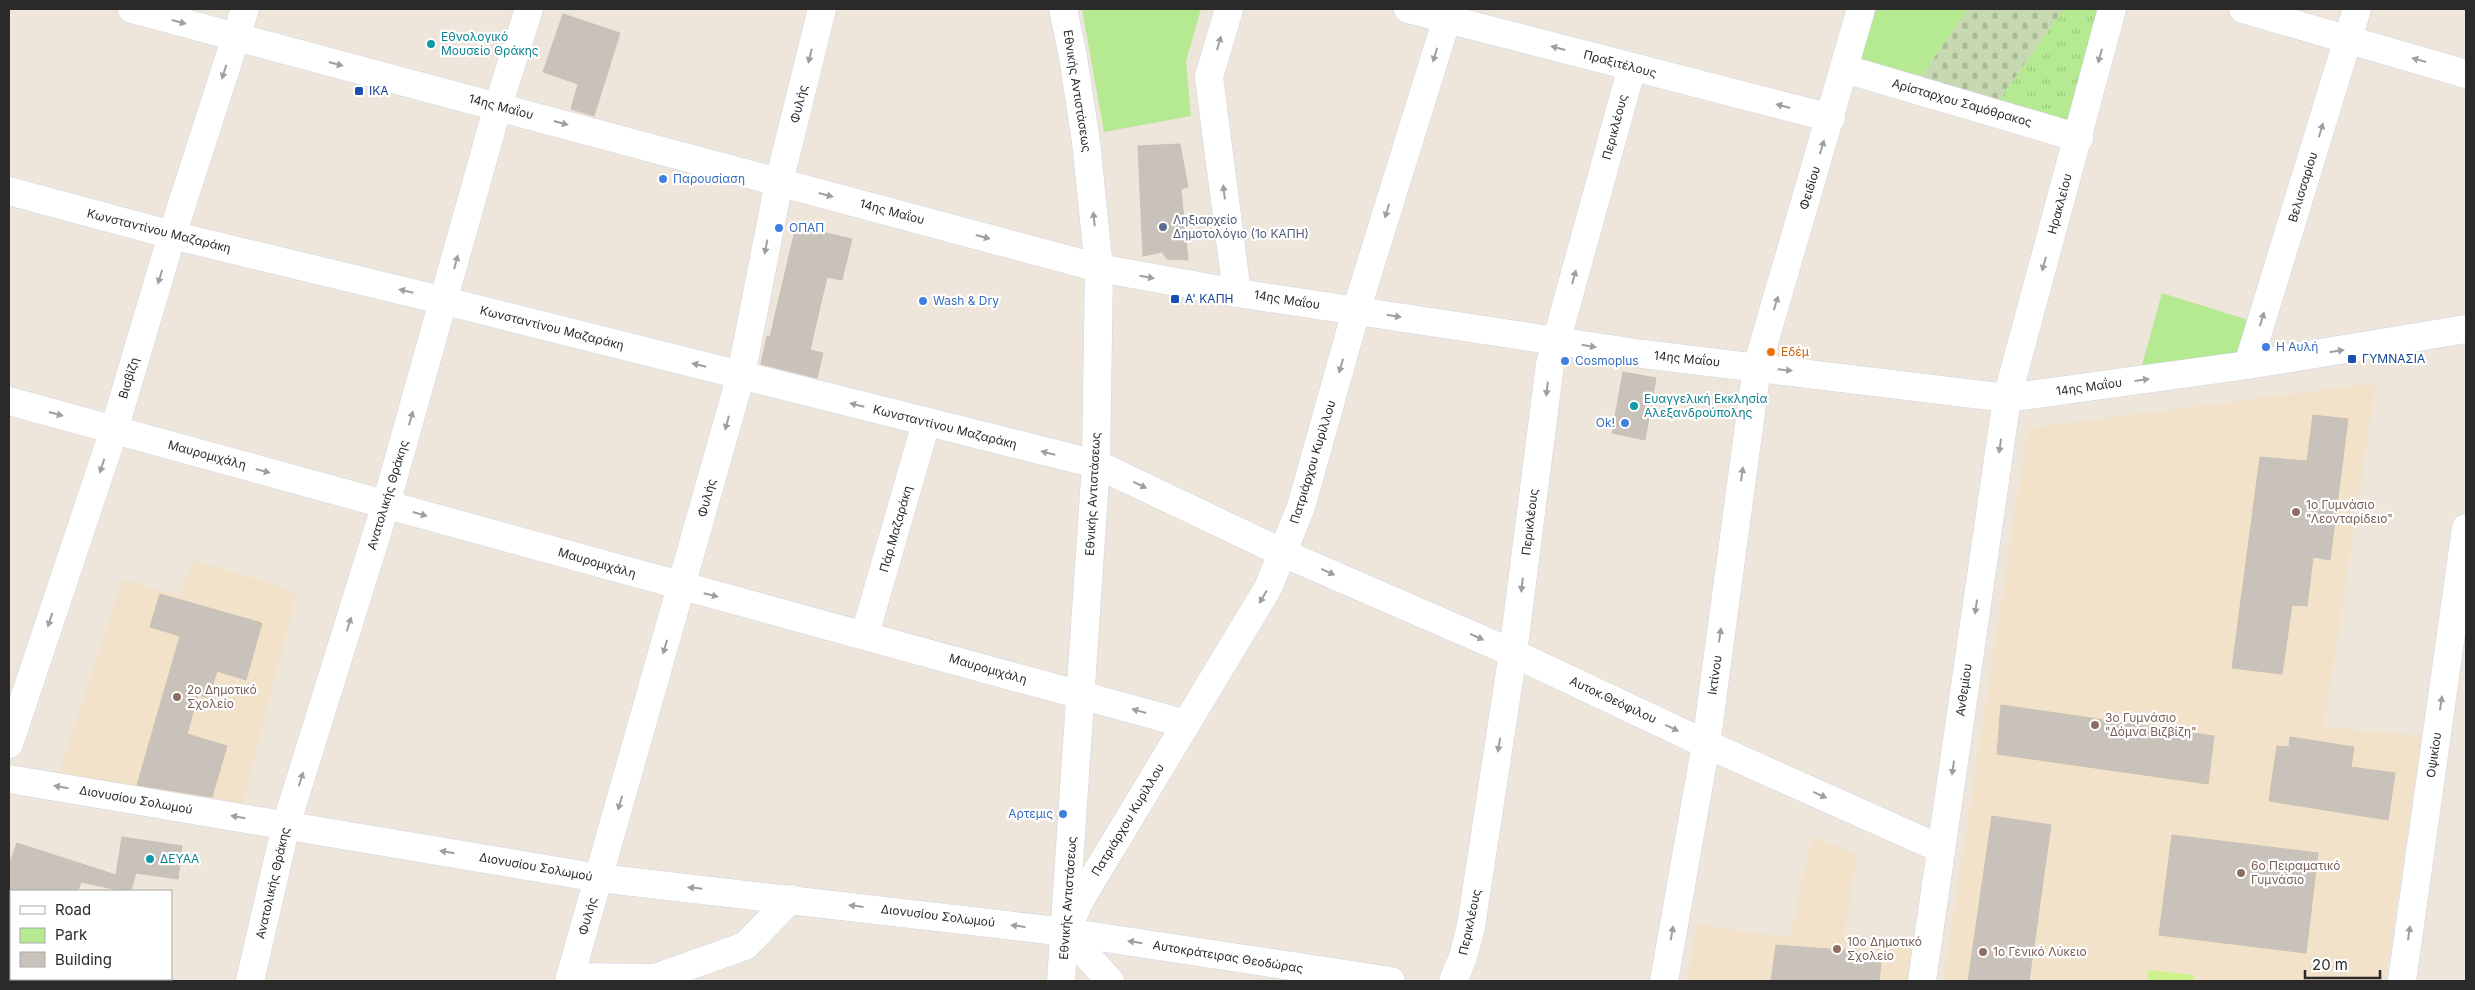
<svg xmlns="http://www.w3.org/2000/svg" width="2475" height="990" font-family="Inter,sans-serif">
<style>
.education{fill:#f1e2c9}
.grass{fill:url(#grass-tufts)}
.cemetery{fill:url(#cemetery-stones)}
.park{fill:#b5e992}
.pitch{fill:#ccf18d}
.building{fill:#c9c2bb;stroke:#c9c1b4}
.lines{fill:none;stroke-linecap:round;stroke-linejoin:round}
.street-casing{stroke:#d0d5e4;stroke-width:29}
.secondary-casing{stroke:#d0d5e4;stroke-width:29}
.street{stroke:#fff;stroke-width:28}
.secondary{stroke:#fff;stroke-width:28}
.oneway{fill:#9f9f9f}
.culture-dot{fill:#0f9aa8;stroke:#fff;stroke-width:2}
.transit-dot{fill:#1a4fb4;stroke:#fff;stroke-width:2}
.shop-dot{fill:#3f7fe0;stroke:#fff;stroke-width:2}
.service-dot{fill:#5c6f8a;stroke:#fff;stroke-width:2}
.food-dot{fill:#e8710a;stroke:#fff;stroke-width:2}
.education-dot{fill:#8d6e63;stroke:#fff;stroke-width:2}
.labels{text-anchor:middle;stroke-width:4.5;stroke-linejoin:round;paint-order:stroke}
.culture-label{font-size:12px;fill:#0d838f;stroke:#fff;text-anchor:start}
.street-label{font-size:12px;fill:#2a2a2a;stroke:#fff}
.transit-label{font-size:12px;fill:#164399;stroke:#fff;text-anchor:start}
.shop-label{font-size:12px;fill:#366cbe;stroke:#fff;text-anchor:start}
.service-label{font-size:12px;fill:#4e5e75;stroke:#fff;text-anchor:start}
.food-label{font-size:12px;fill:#c56008;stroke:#fff;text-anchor:start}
.education-label{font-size:12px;fill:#785e54;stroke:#fff;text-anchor:start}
</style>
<defs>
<pattern id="grass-tufts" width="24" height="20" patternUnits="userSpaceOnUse" patternTransform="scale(1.25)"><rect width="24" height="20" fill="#b5e992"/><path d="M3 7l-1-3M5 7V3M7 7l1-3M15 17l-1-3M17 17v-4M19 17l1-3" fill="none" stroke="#9cc87e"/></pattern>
<pattern id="cemetery-stones" width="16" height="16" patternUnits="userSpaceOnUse" patternTransform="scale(1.25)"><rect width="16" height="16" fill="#c6d9b0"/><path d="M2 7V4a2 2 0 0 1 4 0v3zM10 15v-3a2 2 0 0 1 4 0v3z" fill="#aaba98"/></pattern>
</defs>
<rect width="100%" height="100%" fill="#eee5db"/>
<g class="education">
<path d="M2376,383L2324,727L2422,736L2385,981H1943L2028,428Z"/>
<path d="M194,560L297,592L237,826L51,799L122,579L179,596Z"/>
<path d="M1812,836L1857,854L1844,938L1912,949L1907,981H1687L1697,924L1790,938Z"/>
</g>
<path class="grass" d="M2064,9H2102L2072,125L1998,101Z"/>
<path class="cemetery" d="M1968,9H2064L1998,101L1921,76Z"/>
<g class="park">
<path d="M1082,9H1201L1186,61L1191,116L1104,132Z"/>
<path d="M1872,9H1968L1921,76L1858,58Z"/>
<path d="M2162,293L2248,320L2238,358L2141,369Z"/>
</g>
<path class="pitch" d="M2148,970L2194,975L2193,981H2147Z"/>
<g class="building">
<path d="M563,14L620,33L594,116L571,109L578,84L543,72Z"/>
<path d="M1180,144L1188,187L1181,189L1188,260L1167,259L1162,252L1143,256L1138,146Z"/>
<path d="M796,226L852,239L842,280L827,277L810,350L823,353L817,378L761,364L767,336L770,337Z"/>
<path d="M1623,372L1656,378L1645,440L1612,433Z"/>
<path d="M2313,415L2348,419L2330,560L2313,557L2307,606L2292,605L2282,674L2232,668L2260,457L2307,461Z"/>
<path d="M160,594L262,623L246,680L217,671L209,698L198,695L187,734L227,746L212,797L137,785L180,636L150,627Z"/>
<path d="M2001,705L2214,736L2208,784L1997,754Z"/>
<path d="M2290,737L2354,747L2351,767L2395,773L2388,820L2269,801L2277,746L2289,747Z"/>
<path d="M1992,816L2051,825L2029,981H1968Z"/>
<path d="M2172,835L2318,853L2306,953L2159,935Z"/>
<path d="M122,837L182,846L178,879L136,873L131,891H114V889L81,882L78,891H9V865L17,843L116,875Z"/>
<path d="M1776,945L1882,953L1879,981H1771Z"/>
</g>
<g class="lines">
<defs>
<g id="street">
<path d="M1229,9L1209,77L1237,293"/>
<path d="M1408,9L1831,118"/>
<path d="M1845,69L2079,138"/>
<path d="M9,191L172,235L445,301L1096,464L1283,553L1513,653L1706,744L1941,849"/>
<path d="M2248,365L2357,9"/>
<path d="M9,401L1186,724"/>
<path d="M865,634L926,423"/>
<path d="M9,744L114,430L172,235L245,9"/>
<path d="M1066,932L1110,981"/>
<path d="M570,977L655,978L745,946L791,899"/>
<path d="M250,981L286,825L386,504L498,106L529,9"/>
<path d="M569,981L741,375L779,182"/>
<path d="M1453,981L1463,957L1471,926L1513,653L1550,364L1632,67"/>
<path d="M1664,981L1706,744L1757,367L1861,9"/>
<path d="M1922,981L2007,398"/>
<path d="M2402,981L2466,528"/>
</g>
<g id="secondary">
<path d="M132,9L1099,268L1237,293L1643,354L2007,398L2248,365L2466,329"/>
<path d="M2243,9L2466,74"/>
<path d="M779,182L822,9"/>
<path d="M2007,398L2112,9"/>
<path d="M9,779L599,878L1066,932L1391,981"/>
<path d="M1066,932L1080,900L1268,588L1301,507L1356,311L1450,9"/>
<path d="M1061,981L1096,464L1099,268L1086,142L1073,57L1063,9"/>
</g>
</defs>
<use href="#street" class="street-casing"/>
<use href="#secondary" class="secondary-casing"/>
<use href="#street" class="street"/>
<use href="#secondary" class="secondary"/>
</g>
<defs><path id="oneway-solid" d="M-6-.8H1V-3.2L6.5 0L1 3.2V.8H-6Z" transform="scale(1.25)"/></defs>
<g class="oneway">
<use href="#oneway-solid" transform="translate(179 22) rotate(15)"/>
<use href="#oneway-solid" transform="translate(1219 43) rotate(-74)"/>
<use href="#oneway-solid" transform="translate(1558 48) rotate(-165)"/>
<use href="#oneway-solid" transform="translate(1435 55) rotate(107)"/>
<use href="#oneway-solid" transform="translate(810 56) rotate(104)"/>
<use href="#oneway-solid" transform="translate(2100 56) rotate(105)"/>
<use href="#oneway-solid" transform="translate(2419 60) rotate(-164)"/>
<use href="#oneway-solid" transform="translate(336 64) rotate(15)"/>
<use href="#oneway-solid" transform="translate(224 72) rotate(108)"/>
<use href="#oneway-solid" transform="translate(1783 106) rotate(-165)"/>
<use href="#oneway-solid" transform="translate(561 123) rotate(15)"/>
<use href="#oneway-solid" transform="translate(2321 130) rotate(-73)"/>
<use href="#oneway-solid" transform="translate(1822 147) rotate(-73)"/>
<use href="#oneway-solid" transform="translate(1224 192) rotate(-97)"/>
<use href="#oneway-solid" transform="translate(826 195) rotate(15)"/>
<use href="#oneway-solid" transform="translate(1387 211) rotate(107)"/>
<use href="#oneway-solid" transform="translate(1094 219) rotate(-96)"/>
<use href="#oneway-solid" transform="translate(983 237) rotate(15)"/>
<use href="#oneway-solid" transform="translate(766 247) rotate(101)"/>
<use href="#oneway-solid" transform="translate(456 262) rotate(-75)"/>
<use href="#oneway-solid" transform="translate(2044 264) rotate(105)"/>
<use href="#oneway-solid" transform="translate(160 277) rotate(107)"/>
<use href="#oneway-solid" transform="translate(1147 277) rotate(10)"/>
<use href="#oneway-solid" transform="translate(1574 277) rotate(-75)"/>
<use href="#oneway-solid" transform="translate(406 291) rotate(-167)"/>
<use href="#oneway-solid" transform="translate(1776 303) rotate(-73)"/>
<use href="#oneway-solid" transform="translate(1394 316) rotate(9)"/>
<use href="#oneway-solid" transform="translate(2262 319) rotate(-73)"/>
<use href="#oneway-solid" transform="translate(1589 346) rotate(9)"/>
<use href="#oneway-solid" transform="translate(2337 351) rotate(-9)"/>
<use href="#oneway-solid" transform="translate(699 365) rotate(-166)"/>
<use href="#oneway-solid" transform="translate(1341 366) rotate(106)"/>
<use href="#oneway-solid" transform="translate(1785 370) rotate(6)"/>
<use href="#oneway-solid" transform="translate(2142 380) rotate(-8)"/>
<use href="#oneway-solid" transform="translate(1547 389) rotate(97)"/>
<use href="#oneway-solid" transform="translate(857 405) rotate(-166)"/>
<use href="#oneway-solid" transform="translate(56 414) rotate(15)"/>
<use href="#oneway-solid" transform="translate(411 418) rotate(-74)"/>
<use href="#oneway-solid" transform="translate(727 423) rotate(105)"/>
<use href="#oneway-solid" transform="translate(2000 446) rotate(98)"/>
<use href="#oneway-solid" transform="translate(1048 453) rotate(-166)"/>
<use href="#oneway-solid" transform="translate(102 466) rotate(108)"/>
<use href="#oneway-solid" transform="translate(263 471) rotate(15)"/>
<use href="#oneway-solid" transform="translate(1742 474) rotate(-82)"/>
<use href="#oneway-solid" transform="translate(1140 485) rotate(25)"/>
<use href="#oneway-solid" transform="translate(420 514) rotate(16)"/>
<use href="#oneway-solid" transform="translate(1328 572) rotate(24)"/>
<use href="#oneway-solid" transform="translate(1522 585) rotate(97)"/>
<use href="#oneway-solid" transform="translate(711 595) rotate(14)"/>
<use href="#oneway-solid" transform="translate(1263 597) rotate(120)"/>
<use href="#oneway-solid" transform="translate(1976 607) rotate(98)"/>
<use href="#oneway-solid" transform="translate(50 620) rotate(108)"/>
<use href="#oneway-solid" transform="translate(349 624) rotate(-73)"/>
<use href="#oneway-solid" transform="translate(1720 635) rotate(-82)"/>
<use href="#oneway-solid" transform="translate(1477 637) rotate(24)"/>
<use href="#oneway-solid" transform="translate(665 647) rotate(106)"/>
<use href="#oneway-solid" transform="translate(2441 703) rotate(-82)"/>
<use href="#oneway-solid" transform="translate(1139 711) rotate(-164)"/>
<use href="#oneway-solid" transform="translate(1672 728) rotate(25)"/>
<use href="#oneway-solid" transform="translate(1499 745) rotate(99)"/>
<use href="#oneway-solid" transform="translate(1953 768) rotate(98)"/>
<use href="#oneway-solid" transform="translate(301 779) rotate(-73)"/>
<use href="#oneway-solid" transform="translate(61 787) rotate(-170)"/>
<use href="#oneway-solid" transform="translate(1820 795) rotate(24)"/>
<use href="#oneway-solid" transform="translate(620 803) rotate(106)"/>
<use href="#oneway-solid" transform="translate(238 817) rotate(-170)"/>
<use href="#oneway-solid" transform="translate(447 852) rotate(-170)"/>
<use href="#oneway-solid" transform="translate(695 888) rotate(-174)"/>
<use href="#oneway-solid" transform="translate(856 906) rotate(-173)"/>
<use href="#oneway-solid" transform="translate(1018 926) rotate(-173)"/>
<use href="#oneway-solid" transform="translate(1672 933) rotate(-80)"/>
<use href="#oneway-solid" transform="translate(2409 933) rotate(-82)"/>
<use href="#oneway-solid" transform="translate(1135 942) rotate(-171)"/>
</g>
<g class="culture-dot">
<circle cx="431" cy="44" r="5"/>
<circle cx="1634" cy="406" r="5"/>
<circle cx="150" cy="859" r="5"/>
</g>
<g class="transit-dot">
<rect x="354" y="86" width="10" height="10" rx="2.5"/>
<rect x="1170" y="294" width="10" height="10" rx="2.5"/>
<rect x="2347" y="354" width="10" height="10" rx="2.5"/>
</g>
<g class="shop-dot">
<circle cx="663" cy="179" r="5"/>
<circle cx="779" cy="228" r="5"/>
<circle cx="923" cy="301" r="5"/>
<circle cx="2266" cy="347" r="5"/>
<circle cx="1565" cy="361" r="5"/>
<circle cx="1625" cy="423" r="5"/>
<circle cx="1063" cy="814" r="5"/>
</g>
<circle class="service-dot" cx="1163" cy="227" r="5"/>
<circle class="food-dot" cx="1771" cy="352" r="5"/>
<g class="education-dot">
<circle cx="2296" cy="512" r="5"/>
<circle cx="177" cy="697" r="5"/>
<circle cx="2095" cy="725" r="5"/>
<circle cx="2241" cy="873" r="5"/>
<circle cx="1837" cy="949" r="5"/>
<circle cx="1983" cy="952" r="5"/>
</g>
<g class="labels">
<g class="culture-label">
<text x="441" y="41">Εθνολογικό<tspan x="441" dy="14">Μουσείο Θράκης</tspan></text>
<text x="1644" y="403">Ευαγγελική Εκκλησία<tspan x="1644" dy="14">Αλεξανδρούπολης</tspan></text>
<text x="160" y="863">ΔΕΥΑΑ</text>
</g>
<g class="street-label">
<text transform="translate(1620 64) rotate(15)" y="4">Πραξιτέλους</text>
<text transform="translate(1077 91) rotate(81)" y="4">Εθνικής Αντιστάσεως</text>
<text transform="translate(1962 103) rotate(16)" y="4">Αρίσταρχου Σαμόθρακος</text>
<text transform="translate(799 104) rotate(-76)" y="4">Φυλής</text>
<text transform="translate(501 107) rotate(15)" y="4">14ης Μαΐου</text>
<text transform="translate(1615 127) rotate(-75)" y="4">Περικλέους</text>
<text transform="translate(2303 187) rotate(-73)" y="4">Βελισσαρίου</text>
<text transform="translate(1810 188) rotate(-73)" y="4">Φειδίου</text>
<text transform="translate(2060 204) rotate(-75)" y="4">Ηρακλείου</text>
<text transform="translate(892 212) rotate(15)" y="4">14ης Μαΐου</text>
<text transform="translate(159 231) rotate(14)" y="4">Κωνσταντίνου Μαζαράκη</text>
<text transform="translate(1287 300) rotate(9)" y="4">14ης Μαΐου</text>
<text transform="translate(552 328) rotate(14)" y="4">Κωνσταντίνου Μαζαράκη</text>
<text transform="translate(1687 359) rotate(6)" y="4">14ης Μαΐου</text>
<text transform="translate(129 378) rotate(-73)" y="4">Βισβίζη</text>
<text transform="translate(2089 387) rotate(-8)" y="4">14ης Μαΐου</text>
<text transform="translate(945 427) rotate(14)" y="4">Κωνσταντίνου Μαζαράκη</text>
<text transform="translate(207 455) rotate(15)" y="4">Μαυρομιχάλη</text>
<text transform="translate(1313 462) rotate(-73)" y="4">Πατριάρχου Κυρίλλου</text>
<text transform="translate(1093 494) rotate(-87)" y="4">Εθνικής Αντιστάσεως</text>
<text transform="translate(388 495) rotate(-73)" y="4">Ανατολικής Θράκης</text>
<text transform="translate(707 498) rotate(-75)" y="4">Φυλής</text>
<text transform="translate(1530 522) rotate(-83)" y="4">Περικλέους</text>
<text transform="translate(896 529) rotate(-74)" y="4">Πάρ.Μαζαράκη</text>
<text transform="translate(597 563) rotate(16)" y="4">Μαυρομιχάλη</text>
<text transform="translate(988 669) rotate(16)" y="4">Μαυρομιχάλη</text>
<text transform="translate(1715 675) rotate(-82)" y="4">Ικτίνου</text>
<text transform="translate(1964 690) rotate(-82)" y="4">Ανθεμίου</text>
<text transform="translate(1613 700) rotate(25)" y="4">Αυτοκ.Θεόφιλου</text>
<text transform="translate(2434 755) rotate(-82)" y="4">Οψικίου</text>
<text transform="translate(136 800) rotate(10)" y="4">Διονυσίου Σολωμού</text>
<text transform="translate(1128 820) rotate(-59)" y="4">Πατριάρχου Κυρίλλου</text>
<text transform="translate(536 867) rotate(10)" y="4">Διονυσίου Σολωμού</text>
<text transform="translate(273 883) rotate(-77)" y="4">Ανατολικής Θράκης</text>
<text transform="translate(1068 898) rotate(-86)" y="4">Εθνικής Αντιστάσεως</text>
<text transform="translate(588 916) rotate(-74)" y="4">Φυλής</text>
<text transform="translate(938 916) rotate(7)" y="4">Διονυσίου Σολωμού</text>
<text transform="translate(1470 922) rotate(-78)" y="4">Περικλέους</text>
<text transform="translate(1228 957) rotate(9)" y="4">Αυτοκράτειρας Θεοδώρας</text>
</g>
<g class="transit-label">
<text x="369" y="95">ΙΚΑ</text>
<text x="1185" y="303">Α' ΚΑΠΗ</text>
<text x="2362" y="363">ΓΥΜΝΑΣΙΑ</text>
</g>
<g class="shop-label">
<text x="673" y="183">Παρουσίαση</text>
<text x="789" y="232">ΟΠΑΠ</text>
<text x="933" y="305">Wash &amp; Dry</text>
<text x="2276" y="351">Η Αυλή</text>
<text x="1575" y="365">Cosmoplus</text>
<text x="1615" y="427" text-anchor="end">Ok!</text>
<text x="1053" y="818" text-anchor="end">Αρτεμις</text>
</g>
<g class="service-label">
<text x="1173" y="224">Ληξιαρχείο<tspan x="1173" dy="14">Δημοτολόγιο (1ο ΚΑΠΗ)</tspan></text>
</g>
<g class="food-label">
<text x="1781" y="356">Εδέμ</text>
</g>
<g class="education-label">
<text x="2306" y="509">1ο Γυμνάσιο<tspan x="2306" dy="14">"Λεονταρίδειο"</tspan></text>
<text x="187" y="694">2o Δημοτικό<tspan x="187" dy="14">Σχολείο</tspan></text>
<text x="2105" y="722">3ο Γυμνάσιο<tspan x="2105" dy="14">"Δόμνα Βιζβίζη"</tspan></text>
<text x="2251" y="870">6ο Πειραματικό<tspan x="2251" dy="14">Γυμνάσιο</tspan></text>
<text x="1847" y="946">10ο Δημοτικό<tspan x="1847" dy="14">Σχολείο</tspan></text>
<text x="1993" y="956">1o Γενικό Λύκειο</text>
</g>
</g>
<rect width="2475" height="990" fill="none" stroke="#2a2a2a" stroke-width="20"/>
<rect x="10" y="890" width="162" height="90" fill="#ffffff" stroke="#aaaaaa"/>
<rect x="20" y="906" width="25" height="8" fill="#ffffff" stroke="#aaaaaa"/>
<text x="55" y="915" font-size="15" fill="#2a2a2a">Road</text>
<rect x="20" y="928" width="25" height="15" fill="#b5e992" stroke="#aaaaaa"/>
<text x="55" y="940" font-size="15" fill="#2a2a2a">Park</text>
<rect x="20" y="952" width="25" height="15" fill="#c9c2bb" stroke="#aaaaaa"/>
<text x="55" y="965" font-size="15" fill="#2a2a2a">Building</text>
<path d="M2305 970v8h75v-8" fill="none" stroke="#2a2a2a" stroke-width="2.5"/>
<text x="2312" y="970" font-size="15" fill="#2a2a2a" stroke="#ffffff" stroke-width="4" paint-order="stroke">20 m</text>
</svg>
